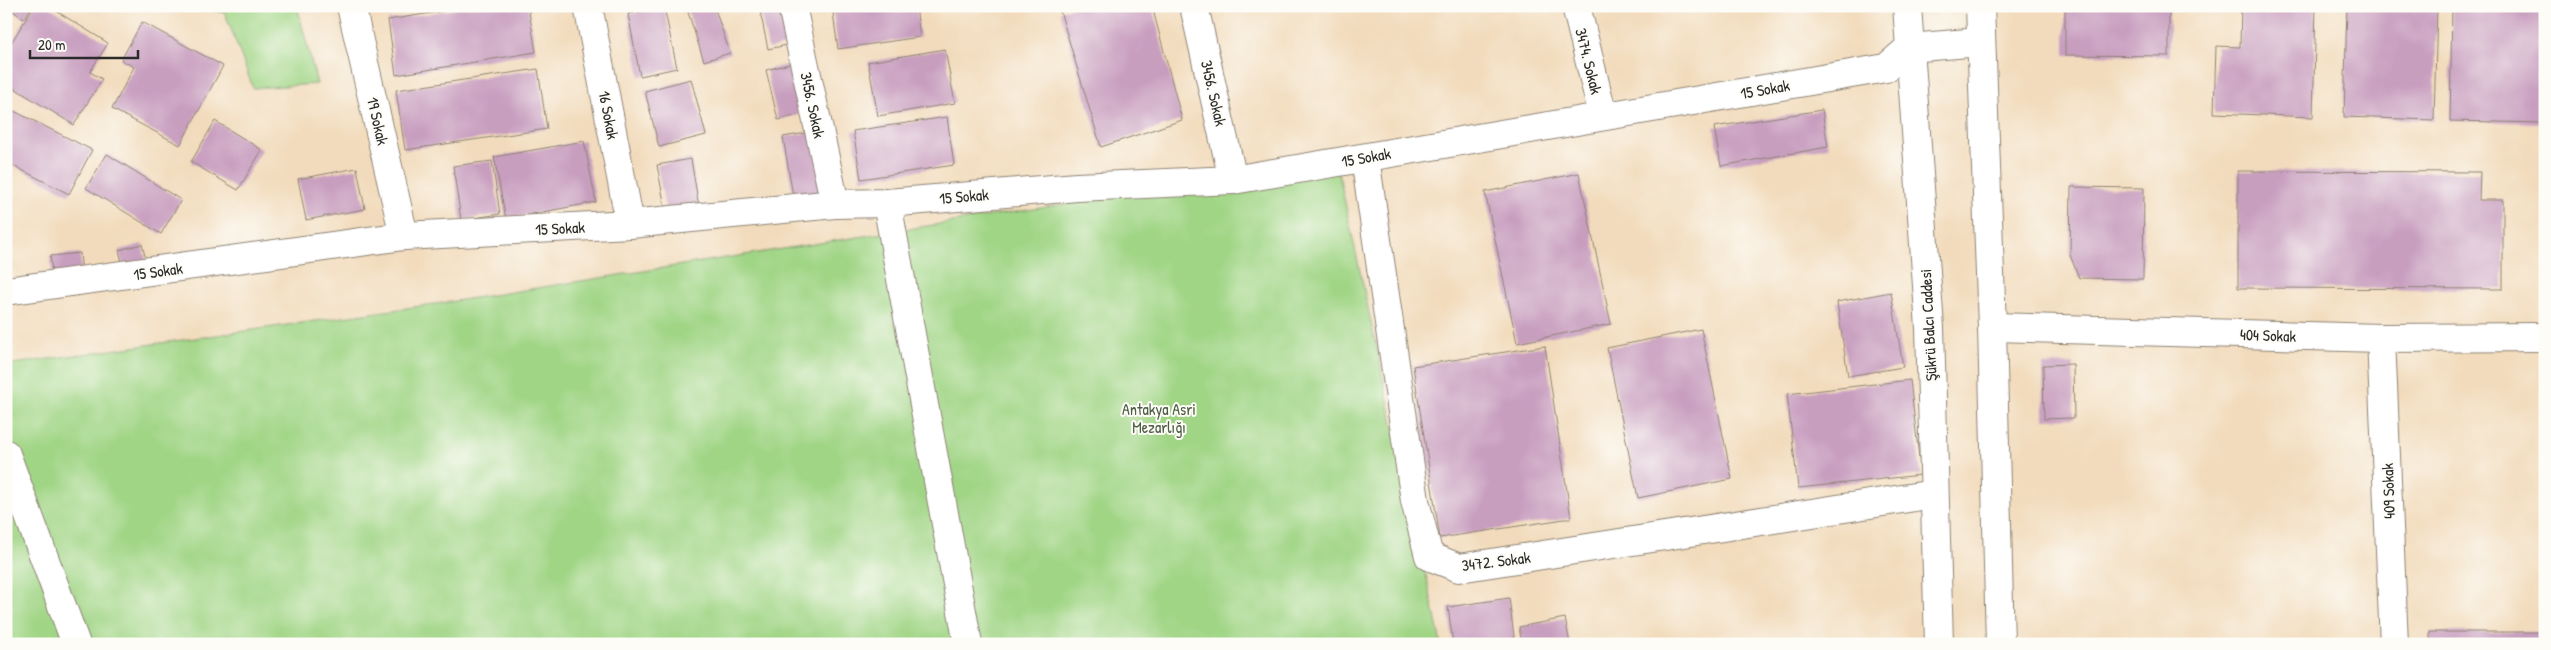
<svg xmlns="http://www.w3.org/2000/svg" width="2551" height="650" font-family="'Patrick Hand',sans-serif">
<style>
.green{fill:#a0d585;stroke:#668058}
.building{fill:#c89ebf}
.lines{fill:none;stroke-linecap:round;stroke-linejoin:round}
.minor-casing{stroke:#8e8374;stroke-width:30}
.minor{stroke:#fff;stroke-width:28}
.labels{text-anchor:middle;stroke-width:4;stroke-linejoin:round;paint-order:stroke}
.street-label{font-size:16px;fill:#2b2b2b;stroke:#fdfcf7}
.park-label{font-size:16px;fill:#4e5e46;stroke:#fdfcf7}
</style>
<rect width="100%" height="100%" fill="#fdfcf7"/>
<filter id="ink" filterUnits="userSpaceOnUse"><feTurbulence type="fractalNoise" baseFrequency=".02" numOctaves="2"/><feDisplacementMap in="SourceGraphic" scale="10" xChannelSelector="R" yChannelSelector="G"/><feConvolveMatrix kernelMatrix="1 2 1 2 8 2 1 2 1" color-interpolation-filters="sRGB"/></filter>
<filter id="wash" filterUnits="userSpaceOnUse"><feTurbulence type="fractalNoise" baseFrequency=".0096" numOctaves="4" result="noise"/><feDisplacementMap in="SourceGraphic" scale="20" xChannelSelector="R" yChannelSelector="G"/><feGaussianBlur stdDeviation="1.12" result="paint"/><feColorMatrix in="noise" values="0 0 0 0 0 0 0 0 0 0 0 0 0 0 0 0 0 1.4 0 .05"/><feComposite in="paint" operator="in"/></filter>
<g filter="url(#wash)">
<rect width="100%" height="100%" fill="#f2dbbc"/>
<g class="green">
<path d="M191,6H297L317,84L253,88L225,13Z"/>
<path d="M1336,161L1441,644H6V365L449,302Z"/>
</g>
<g id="blocks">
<g class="building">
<path d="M6,6H32L24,19Z"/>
<path d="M34,6H48L108,43L90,72L102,79L74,125L6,83V51Z"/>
<path d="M475,6H528L536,52L396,75L388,20Z"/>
<path d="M686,6H714L730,53L704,61Z"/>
<path d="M759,6H780L787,45L768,49Z"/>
<path d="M832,6H916L920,37L838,49Z"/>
<path d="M1078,6H1152L1182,120L1101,147L1060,11Z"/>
<path d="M2065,6H2169V56L2065,55Z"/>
<path d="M2241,6H2316L2313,117L2214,113L2216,46L2240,47Z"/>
<path d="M2347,6H2437L2434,120L2344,117Z"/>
<path d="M2452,6H2545V123L2450,121Z"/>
<path d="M664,7L677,68L640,76L628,14Z"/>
<path d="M142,22L223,66L180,145L112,109L134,67L121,60Z"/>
<path d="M945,49L955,103L878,116L868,62Z"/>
<path d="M797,62L809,112L778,120L766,70Z"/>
<path d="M538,69L547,129L405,150L396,90Z"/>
<path d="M691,79L706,135L659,147L645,91Z"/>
<path d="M6,107L92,150L69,194L6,162Z"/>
<path d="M1822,110L1828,147L1721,166L1714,127Z"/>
<path d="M947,117L954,165L861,179L853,131Z"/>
<path d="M215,121L262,150L238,190L191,162Z"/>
<path d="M813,132L823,197L794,202L783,137Z"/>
<path d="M584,141L596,202L506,219L494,157Z"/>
<path d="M107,154L181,200L161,234L86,188Z"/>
<path d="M691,159L699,207L666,213L657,165Z"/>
<path d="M492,161L500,214L461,220L453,166Z"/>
<path d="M357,168L365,209L306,220L298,179Z"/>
<path d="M2238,171L2480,172L2479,200H2503V289L2238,288Z"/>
<path d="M1579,173L1611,324L1517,343L1485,192Z"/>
<path d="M2071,187L2144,188L2143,279L2079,278L2070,255Z"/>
<path d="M142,244L150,277L127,282L119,250Z"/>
<path d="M80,253L83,284L54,288L50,256Z"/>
<path d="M1891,292L1903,367L1848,376L1837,302Z"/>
<path d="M1701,329L1732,479L1638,498L1607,348Z"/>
<path d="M1545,346L1571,518L1440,538L1413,366Z"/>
<path d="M2073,364L2074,418L2044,419L2043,365Z"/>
<path d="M1910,380L1921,475L1798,488L1787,394Z"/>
<path d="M1509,598L1515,644H1453L1448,607Z"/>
<path d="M1565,618L1570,644H1522L1519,627Z"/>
<path d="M2430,632H2544L2545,644H2430Z"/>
</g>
</g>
</g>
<g filter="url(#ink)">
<use href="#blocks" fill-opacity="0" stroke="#8e8374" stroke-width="1"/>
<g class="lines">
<defs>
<g id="minor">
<path d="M351,6L404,236"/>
<path d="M588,6L630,224"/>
<path d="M792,6L835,204"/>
<path d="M1194,6L1233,180"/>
<path d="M1576,6L1603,116"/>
<path d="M1907,6L1930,328L1939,644"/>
<path d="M1980,6L1992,327L2000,644"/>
<path d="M1365,158L1415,501L1429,556L1459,568L1934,494"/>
<path d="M887,203L968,644"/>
<path d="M6,291L404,236L630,224L835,204L887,203L1077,187L1233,180L1886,68L1909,48L1980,42"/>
<path d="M1992,327L2381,338L2545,337"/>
<path d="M2381,338L2394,644"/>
<path d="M6,454L76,644"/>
</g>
</defs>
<use href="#minor" class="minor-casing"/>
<use href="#minor" class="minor"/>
</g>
</g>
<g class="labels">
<g class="street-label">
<text transform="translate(1589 61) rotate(76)" y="6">3474. Sokak</text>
<text transform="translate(1765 89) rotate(-10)" y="6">15 Sokak</text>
<text transform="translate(1214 93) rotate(77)" y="6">3456. Sokak</text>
<text transform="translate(813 105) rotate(78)" y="6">3456. Sokak</text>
<text transform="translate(609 115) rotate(79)" y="6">16 Sokak</text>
<text transform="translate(378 121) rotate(77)" y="6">19 Sokak</text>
<text transform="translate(1366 157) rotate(-10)" y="6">15 Sokak</text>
<text transform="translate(964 196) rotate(-5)" y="6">15 Sokak</text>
<text transform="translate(560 228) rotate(-3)" y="6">15 Sokak</text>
<text transform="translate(158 271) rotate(-8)" y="6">15 Sokak</text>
<text transform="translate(1928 325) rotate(-93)" y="6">Şükrü Balcı Caddesi</text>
<text transform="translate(2268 335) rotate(2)" y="6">404 Sokak</text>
<text transform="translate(2388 491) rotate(-92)" y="6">409 Sokak</text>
<text transform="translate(1496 561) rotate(-7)" y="6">3472. Sokak</text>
</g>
<g class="park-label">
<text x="1159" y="415">Antakya Asri<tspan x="1159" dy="18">Mezarlığı</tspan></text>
</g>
</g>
<rect width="2551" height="650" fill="none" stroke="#fdfcf7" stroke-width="25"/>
<path d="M30 50v8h108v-8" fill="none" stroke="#2b2b2b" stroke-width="2.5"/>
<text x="38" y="50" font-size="15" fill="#2b2b2b" stroke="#fdfcf7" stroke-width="4" paint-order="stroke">20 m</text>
</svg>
